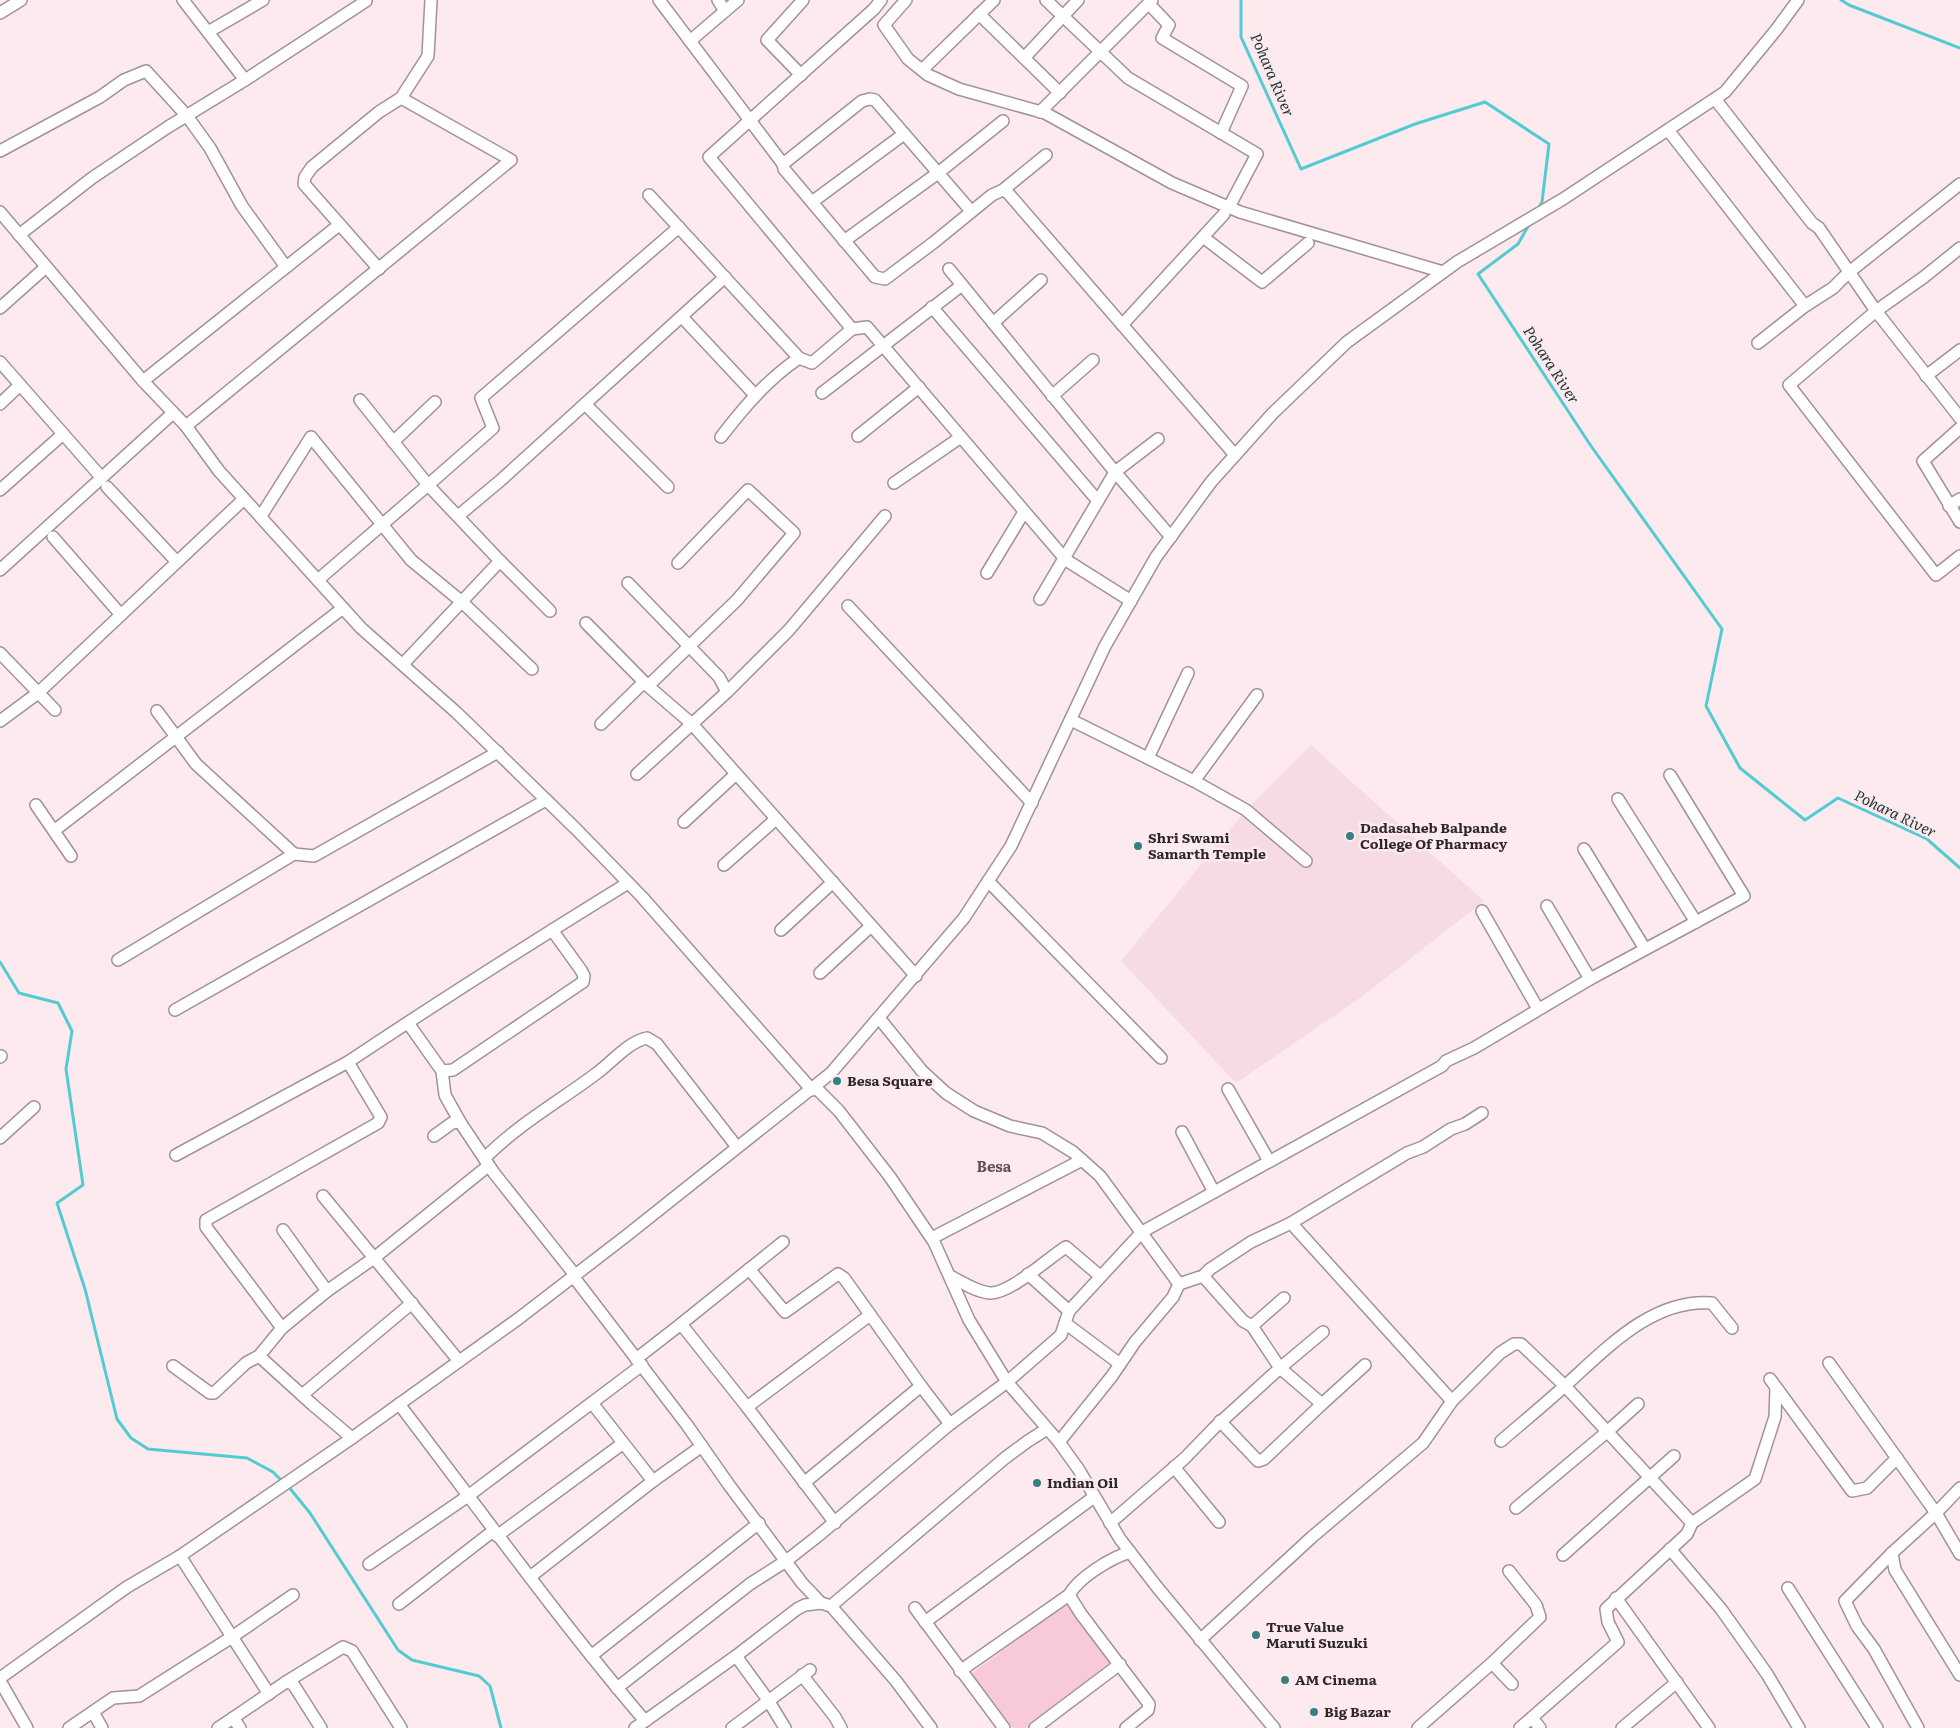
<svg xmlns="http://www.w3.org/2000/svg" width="1960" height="1728" font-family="Literata,serif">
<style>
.built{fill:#f6dbe2}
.green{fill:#f8cad7}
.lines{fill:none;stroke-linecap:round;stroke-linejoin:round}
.stream{stroke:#52cbd2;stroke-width:3}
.minor-casing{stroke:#a29296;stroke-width:14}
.minor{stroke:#fff;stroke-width:11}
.poi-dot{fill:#367f83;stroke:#fceaee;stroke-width:2}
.labels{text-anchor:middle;stroke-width:5;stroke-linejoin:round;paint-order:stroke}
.poi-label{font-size:14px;font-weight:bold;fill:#2e2729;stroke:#fceaee;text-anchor:start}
.water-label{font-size:15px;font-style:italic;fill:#1e3335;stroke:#fceaee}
.neighbourhood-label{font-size:15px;font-weight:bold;fill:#605156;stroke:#fceaee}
</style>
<rect width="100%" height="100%" fill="#fceaee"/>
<path class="built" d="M1311,745L1484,901L1360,998L1236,1083L1121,961L1246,810Z"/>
<path class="green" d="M1067,1603L1111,1665L1026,1728H1013L972,1673Z"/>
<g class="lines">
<g class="stream">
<path d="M1241,0V37L1301,169L1415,124L1485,102L1549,144L1542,202L1538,209"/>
<path d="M1841,0L1849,5L1960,48"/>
<path d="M1530,223L1518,244L1478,274L1591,446L1722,629L1706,706L1740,768L1805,820L1838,798L1927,839L1960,868"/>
<path d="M0,962L19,993L58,1003L72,1031L66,1069L83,1185L57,1203L85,1289L117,1419L131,1438L148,1449L247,1458L273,1472L283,1482"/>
<path d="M288,1486L310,1513L398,1650L412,1660L479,1676L490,1686L501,1728"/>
</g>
<defs>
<g id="minor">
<path d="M659,0L783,164"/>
<path d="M718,0L725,11"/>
<path d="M881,0L874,9L709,157L852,329L867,327L1066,560L1131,601"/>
<path d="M906,0L884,25L908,59L928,75L959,89L1045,113L1172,183L1240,212L1443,272"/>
<path d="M1046,0L1128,78L1257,154L1229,207"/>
<path d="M1149,4L1169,25L1162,38L1242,86L1221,133"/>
<path d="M0,13L21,0"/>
<path d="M979,14L1060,93"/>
<path d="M208,32L263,0"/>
<path d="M690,41L738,0"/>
<path d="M1024,58L1078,0"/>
<path d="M922,70L994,0"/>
<path d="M801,75L767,40L803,0"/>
<path d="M245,80L366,1"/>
<path d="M1715,99L1812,223L1819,228L1876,311L1960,418"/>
<path d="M1040,112L1152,0"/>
<path d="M1668,130L1805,306L1833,288L1848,273L1960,184"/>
<path d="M0,151L100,97L124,80L146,71L187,116L210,148L242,206L286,267"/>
<path d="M1003,190L1046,155"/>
<path d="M649,195L799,358"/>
<path d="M812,202L904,134"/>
<path d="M971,211L875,100L870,99L862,101L783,164L784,169L875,277L885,279L933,243L992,195L1003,190L1008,193L1235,455"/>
<path d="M0,212L143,381L186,426L219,471L361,628L457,713L577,830L642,897L812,1090"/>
<path d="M19,235L92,178L168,127L245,80L183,0"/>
<path d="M1203,237L1262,282L1308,243"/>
<path d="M844,241L938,173L1003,121"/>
<path d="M1960,248L1924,277L1876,311L1789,385L1936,575L1960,556"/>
<path d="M379,269L304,184L305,177L312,167L379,112L401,98L428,56L431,0"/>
<path d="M949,269L1115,472L1171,537"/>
<path d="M932,307L1098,501"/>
<path d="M0,308L46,267"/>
<path d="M682,317L755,395"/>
<path d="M993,323L1041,280"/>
<path d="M1122,325L1224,214"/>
<path d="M1758,343L1805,306"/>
<path d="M0,362L101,477"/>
<path d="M1926,376L1960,350"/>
<path d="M143,381L339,225"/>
<path d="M822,393L962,285"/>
<path d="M1052,396L1093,360"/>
<path d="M360,400L428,485L493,428L481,398L679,227"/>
<path d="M0,404L20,385"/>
<path d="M585,404L668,487"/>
<path d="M186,426L511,160L401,98"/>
<path d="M1960,428L1923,461L1960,522"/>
<path d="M858,436L919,387"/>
<path d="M721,437C744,407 768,379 799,358L812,363L852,329"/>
<path d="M393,442L435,402"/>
<path d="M894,483L961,437"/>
<path d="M107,487L177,562"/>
<path d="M0,490L63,434"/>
<path d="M1949,506L1960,499"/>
<path d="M261,516L311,437L411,560L462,602L532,669"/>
<path d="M458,516L501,480L725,277"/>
<path d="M53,537L121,615"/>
<path d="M500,561L550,611"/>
<path d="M0,570L173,413"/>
<path d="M987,573L1024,512"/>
<path d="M319,579L428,485L500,561L403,664"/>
<path d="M628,583L719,677L727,692"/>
<path d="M1040,599L1115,472L1158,439"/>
<path d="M848,606L1032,803"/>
<path d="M586,623L648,686L692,724L916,976"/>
<path d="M0,653L55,710"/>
<path d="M648,686L737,600L794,533L748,490L678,563"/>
<path d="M157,711L196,764L294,854"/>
<path d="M1071,720L1194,781L1246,810L1306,861"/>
<path d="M0,721L38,693L244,499"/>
<path d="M601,724L644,682"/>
<path d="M1148,758L1188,673"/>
<path d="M637,774L727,692L789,630L885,516"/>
<path d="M1194,781L1257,695"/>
<path d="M1618,799L1696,922"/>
<path d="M36,805L71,856"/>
<path d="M684,822L736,774"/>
<path d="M55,830L343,608"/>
<path d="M1584,849L1645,949"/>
<path d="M724,865L776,819"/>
<path d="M988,881L1161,1058"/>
<path d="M1547,906L1590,979"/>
<path d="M1482,911L1538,1009"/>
<path d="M781,930L833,882"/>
<path d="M118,960L294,854L314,856L498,752"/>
<path d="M820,973L871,926"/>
<path d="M175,1010L546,800"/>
<path d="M879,1018L922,1071L946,1093L974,1111L1010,1126L1042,1133L1073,1152L1100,1176L1179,1284L1173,1297L1135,1342L1112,1376L1059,1442"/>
<path d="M408,1023L442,1071L445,1095L460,1122"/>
<path d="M0,1057L1,1056"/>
<path d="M442,1071L453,1070L583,982L584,976L581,970L552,930"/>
<path d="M815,1087L839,1111L890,1177L934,1242L969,1320L1007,1382L1059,1442L1079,1470L1120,1539L1157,1587L1274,1728"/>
<path d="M1228,1089L1269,1161"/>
<path d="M1182,1132L1214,1192"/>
<path d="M434,1136L452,1123L460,1122L494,1173L575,1275"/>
<path d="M0,1138L34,1107"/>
<path d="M176,1155L348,1062"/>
<path d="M485,1158C517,1125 560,1101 597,1073C612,1062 628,1042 647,1038L657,1044L737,1147"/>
<path d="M323,1196L459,1361"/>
<path d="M1291,1223L1452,1401"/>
<path d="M283,1230L327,1291"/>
<path d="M932,1238L1082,1160"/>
<path d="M749,1269L785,1312L838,1274L844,1278L921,1386L804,1483"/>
<path d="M1028,1274L1069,1311"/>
<path d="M573,1276L687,1425L729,1485L802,1583L821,1603L831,1606L896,1681L931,1728"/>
<path d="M950,1276C962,1282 976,1292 990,1293C1010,1294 1048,1258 1066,1247L1100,1276"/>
<path d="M1203,1276L1243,1321L1252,1326L1280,1368L1323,1332"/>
<path d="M1179,1284L1203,1276L1210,1269L1251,1242L1291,1223L1407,1153L1423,1147L1451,1129L1465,1124L1482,1113"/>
<path d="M1065,1323L1120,1364"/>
<path d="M681,1324L783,1242"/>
<path d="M1252,1326L1284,1298"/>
<path d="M282,1328L206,1227V1220L378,1123L381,1117L348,1062C441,1000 534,941 628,883"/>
<path d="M259,1356L313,1405L352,1438"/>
<path d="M636,1359L681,1324L747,1407L835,1523"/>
<path d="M1829,1363L1936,1513L1960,1554"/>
<path d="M173,1366L210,1393H214L246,1363L259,1356L282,1328L327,1291L374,1258L488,1166"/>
<path d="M1770,1379L1852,1491L1867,1488L1897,1458"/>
<path d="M921,1386L950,1424"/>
<path d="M302,1395L412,1303"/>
<path d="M592,1403L653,1481"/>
<path d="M399,1404C480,1510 558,1619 645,1721L635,1728"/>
<path d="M747,1407L870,1315"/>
<path d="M1220,1421L1258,1461L1264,1459L1322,1404"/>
<path d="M1501,1441C1523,1422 1545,1404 1567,1384C1607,1348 1653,1298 1712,1303L1732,1328"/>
<path d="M1174,1467L1219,1522"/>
<path d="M1516,1508L1608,1431L1638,1404"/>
<path d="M1110,1523L1185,1458L1214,1428L1280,1368L1322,1404L1365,1365"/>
<path d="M1692,1523L1755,1479L1775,1417L1776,1388"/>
<path d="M497,1536L622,1444"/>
<path d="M1670,1549L1721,1609L1767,1674L1799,1728"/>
<path d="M1892,1553L1895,1570L1960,1675"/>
<path d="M1563,1555L1674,1456"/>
<path d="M180,1556L269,1694"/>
<path d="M369,1564L468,1496L642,1365"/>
<path d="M530,1577L653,1481L702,1446"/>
<path d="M1788,1588L1877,1728"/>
<path d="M1616,1598L1709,1728"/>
<path d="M399,1604L493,1531"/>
<path d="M831,1606L1005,1458L1028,1441L1047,1429"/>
<path d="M915,1608L1004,1728"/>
<path d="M925,1622L1094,1497"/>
<path d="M1200,1640L1312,1537L1423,1443L1452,1401L1500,1353L1514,1344H1521L1565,1386L1692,1523L1687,1534L1606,1609L1608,1622L1618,1642L1520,1728"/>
<path d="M591,1656L759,1523"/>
<path d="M736,1656L768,1700L785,1728"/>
<path d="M1492,1663L1512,1684"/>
<path d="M960,1671L1069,1595"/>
<path d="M802,1675L835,1717L841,1728"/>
<path d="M0,1678L127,1587L180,1556L352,1438L518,1319L626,1236L831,1073L964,918L1011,846L1105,646L1156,557L1211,482L1273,413L1347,342L1457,262L1563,199L1725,92L1776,30L1798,0"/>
<path d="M0,1681L27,1728"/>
<path d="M286,1682L343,1647L352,1651L401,1728"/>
<path d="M617,1688L750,1584L786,1561L818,1536L950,1424L1007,1382L1061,1335L1069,1311L1142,1232L1442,1066L1446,1061L1474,1048L1590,979L1744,896L1670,775"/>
<path d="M93,1712L102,1728"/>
<path d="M1532,1718L1540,1728"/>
<path d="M645,1721L736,1656L797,1609L805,1605L821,1603"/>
<path d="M69,1728L113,1698L139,1696L232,1637L293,1595"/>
<path d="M218,1728L233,1718"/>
<path d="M240,1728L233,1718L286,1682L293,1684L321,1728"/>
<path d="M732,1728L810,1670"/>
<path d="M1035,1728L1120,1664"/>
<path d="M1126,1728L1148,1710L1149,1704L1081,1614L1069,1595C1079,1577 1111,1558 1130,1552"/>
<path d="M1418,1728L1492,1663L1540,1617L1536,1605L1509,1571"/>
<path d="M1622,1728L1677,1682"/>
<path d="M1918,1728L1874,1649L1857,1626L1845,1601L1892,1553L1936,1513L1960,1488"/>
</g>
</defs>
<use href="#minor" class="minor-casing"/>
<use href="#minor" class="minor"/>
</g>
<g class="poi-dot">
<circle cx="1350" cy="836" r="5"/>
<circle cx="1138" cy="846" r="5"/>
<circle cx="837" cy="1081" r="5"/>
<circle cx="1037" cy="1483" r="5"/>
<circle cx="1256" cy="1635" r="5"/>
<circle cx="1285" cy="1680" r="5"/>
<circle cx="1314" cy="1712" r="5"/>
</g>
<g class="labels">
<g class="poi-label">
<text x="1360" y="833">Dadasaheb Balpande<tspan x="1360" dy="16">College Of Pharmacy</tspan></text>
<text x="1148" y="843">Shri Swami<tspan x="1148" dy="16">Samarth Temple</tspan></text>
<text x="847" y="1086">Besa Square</text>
<text x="1047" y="1488">Indian Oil</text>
<text x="1266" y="1632">True Value<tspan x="1266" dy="16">Maruti Suzuki</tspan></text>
<text x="1295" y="1685">AM Cinema</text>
<text x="1324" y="1717">Big Bazar</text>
</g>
<g class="water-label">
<text transform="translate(1272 75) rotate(67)" y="5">Pohara River</text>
<text transform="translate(1551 365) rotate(57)" y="5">Pohara River</text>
<text transform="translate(1895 814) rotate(26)" y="5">Pohara River</text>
</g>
<g class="neighbourhood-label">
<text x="994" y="1172">Besa</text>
</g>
</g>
</svg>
